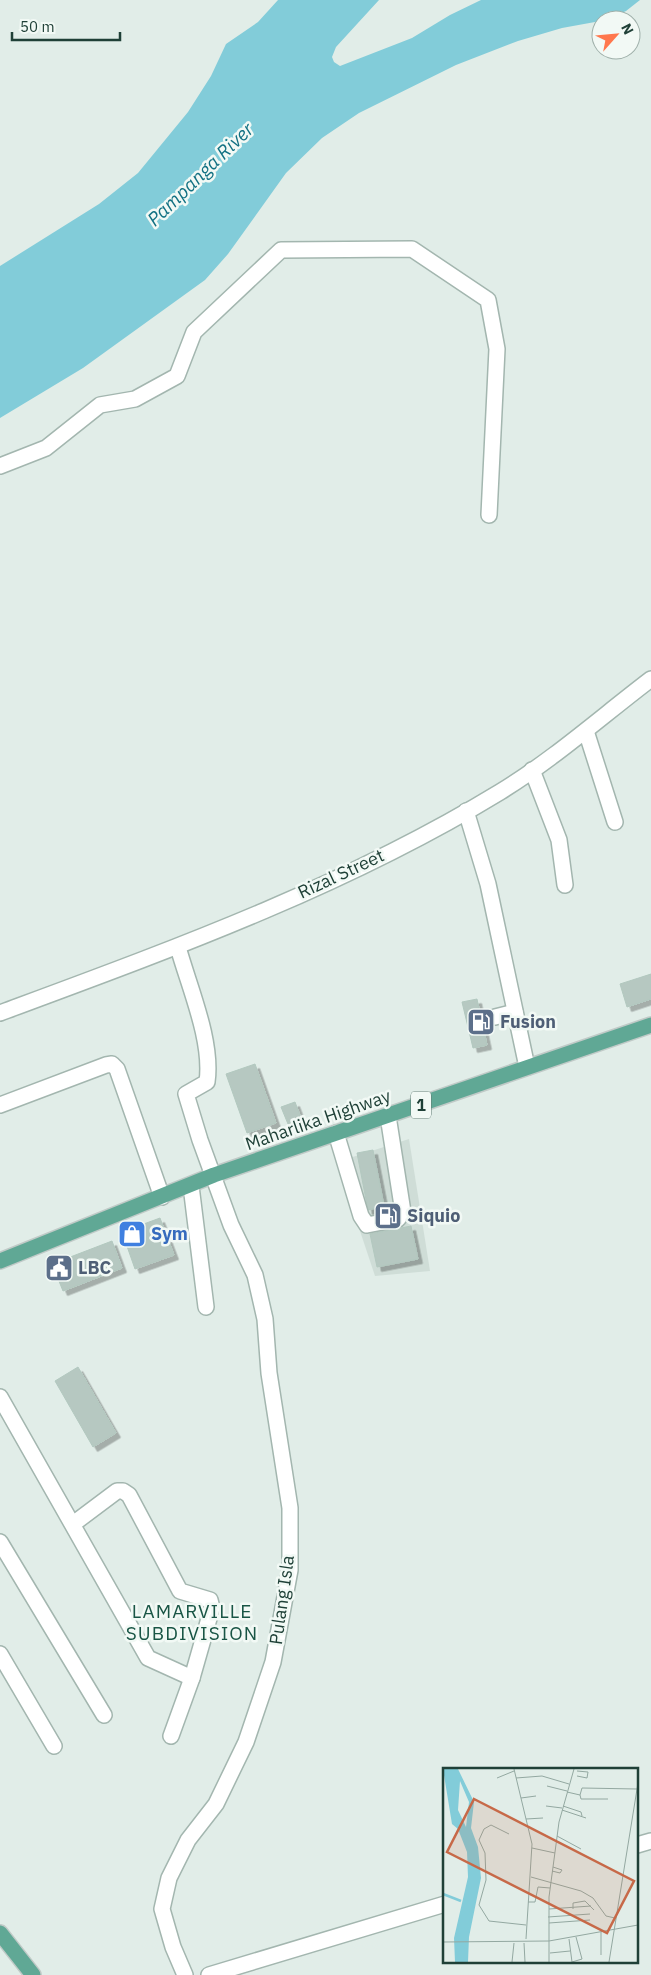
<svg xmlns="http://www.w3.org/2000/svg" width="651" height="1975" font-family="'IBM Plex Sans',sans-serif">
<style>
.built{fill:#cfddd7}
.water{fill:#82ccd9}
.building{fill:#b6c8c1;stroke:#b2c8bf;filter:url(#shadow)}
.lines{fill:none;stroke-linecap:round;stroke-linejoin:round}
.minor-casing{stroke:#a3b6af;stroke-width:18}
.major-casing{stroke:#c0cac7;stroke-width:18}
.minor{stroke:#fff;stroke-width:15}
.major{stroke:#60a895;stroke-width:15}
.labels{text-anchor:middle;stroke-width:5;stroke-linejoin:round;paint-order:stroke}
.shield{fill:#f2f9f5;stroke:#5e7870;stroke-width:1}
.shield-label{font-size:16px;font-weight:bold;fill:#1f4037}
.street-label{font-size:18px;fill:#1f4037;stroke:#f2f9f5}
.service-label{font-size:18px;font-weight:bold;fill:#4e5e75;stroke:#f2f9f5;text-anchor:start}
.shop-label{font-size:18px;font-weight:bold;fill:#366cbe;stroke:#f2f9f5;text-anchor:start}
.water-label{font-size:19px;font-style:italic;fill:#127183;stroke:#f2f9f5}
.neighbourhood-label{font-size:19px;letter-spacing:1px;fill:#195545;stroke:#f2f9f5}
.inset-river{fill:none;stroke:#82ccd9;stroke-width:2.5}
.inset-road{fill:none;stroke:#93a8a1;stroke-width:1}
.view{fill:#c76948;fill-opacity:0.15;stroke:#c76948;stroke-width:2.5}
.inset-edge{fill:none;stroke:#1f4037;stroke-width:2.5}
</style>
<defs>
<filter id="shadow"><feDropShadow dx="4.5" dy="4.5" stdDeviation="0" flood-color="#0004"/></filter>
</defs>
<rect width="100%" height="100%" fill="#e1ede8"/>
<path class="built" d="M409,1139L430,1271L375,1276L337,1162Z"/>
<path class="water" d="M278,0H379L336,47L332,57L334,62L340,66L412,38L450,15L481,0H640L626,11L606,20L562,28L518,41L456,65L359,113L322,138L286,173L228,254L205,280L83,368L0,418V266L99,204L138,173L188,112L211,76L226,44L258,22Z"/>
<g class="building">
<path d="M651,974V999L627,1007L620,984Z"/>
<path d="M477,999L487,1045L473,1048L462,1002Z"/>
<path d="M255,1064L276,1123L247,1133L226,1074Z"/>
<path d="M295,1102L301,1118L288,1124L281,1107Z"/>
<path d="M373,1150L384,1206L368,1210L357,1153Z"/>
<path d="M160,1218L174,1255L135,1269L122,1232Z"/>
<path d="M411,1226L418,1259L377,1267L370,1234Z"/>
<path d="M112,1241L122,1268L63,1291L52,1264Z"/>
<path d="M78,1367L116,1433L93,1447L55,1381Z"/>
</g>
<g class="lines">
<defs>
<g id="minor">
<path d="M0,466L46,448L100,405L135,399L177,376L194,332L281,250L412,249L488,300L497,349L489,515"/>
<path d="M586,731L615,822"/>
<path d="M532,770L559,840L565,885"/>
<path d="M466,811L488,884L527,1067"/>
<path d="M178,947C189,987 213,1041 207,1082L186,1094L200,1140L231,1225L255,1275L265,1319L269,1373L290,1508V1570L273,1662L246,1742L216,1804L188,1840L169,1878L162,1909L173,1947L185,1975"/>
<path d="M0,1013C170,950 344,887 500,792C554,759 601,717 651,679"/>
<path d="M495,1017L515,1012"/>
<path d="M0,1105L106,1065L112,1064L117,1069L162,1197"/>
<path d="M336,1133L361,1216L367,1225L398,1219L403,1212L388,1116"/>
<path d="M191,1186L206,1307"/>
<path d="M0,1397L148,1658L192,1678"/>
<path d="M73,1524L117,1491H123L129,1495L180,1591L210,1600L212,1608L192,1678L171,1736"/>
<path d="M0,1542L104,1715"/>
<path d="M0,1654L54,1746"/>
<path d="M637,1845L651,1841"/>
<path d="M209,1975L445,1904"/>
</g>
<g id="major">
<path d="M0,1261L214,1175L651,1025"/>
<path d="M0,1933L33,1975"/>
</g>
</defs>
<use href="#minor" class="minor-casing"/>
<use href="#major" class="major-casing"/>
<use href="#minor" class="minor"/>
<use href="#major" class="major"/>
</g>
<defs>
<symbol id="fuel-square" viewBox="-11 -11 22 22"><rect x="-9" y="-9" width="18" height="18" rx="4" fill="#5c6f8a" stroke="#f2f9f5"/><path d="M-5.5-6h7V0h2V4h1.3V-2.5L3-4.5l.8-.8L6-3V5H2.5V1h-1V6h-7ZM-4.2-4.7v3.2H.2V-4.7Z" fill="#fff"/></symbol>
<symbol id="shop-square" viewBox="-11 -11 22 22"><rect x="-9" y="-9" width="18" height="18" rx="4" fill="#3f7fe0" stroke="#f2f9f5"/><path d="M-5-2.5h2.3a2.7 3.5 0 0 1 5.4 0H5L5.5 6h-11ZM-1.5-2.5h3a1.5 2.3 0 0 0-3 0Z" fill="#fff"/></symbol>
<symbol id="civic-square" viewBox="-11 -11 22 22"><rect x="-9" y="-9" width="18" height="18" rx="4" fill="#5c6f8a" stroke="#f2f9f5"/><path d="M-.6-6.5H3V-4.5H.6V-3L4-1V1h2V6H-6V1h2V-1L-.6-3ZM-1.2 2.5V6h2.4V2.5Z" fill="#fff"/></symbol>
</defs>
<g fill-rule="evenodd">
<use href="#fuel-square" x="465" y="1006" width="32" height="32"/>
<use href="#fuel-square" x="372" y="1200" width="32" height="32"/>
<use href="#shop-square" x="116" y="1218" width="32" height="32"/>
<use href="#civic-square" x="43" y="1252" width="32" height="32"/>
</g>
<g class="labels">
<rect class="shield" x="411" y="1091.5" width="20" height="27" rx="4"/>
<g class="shield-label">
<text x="421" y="1111">1</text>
</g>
<g class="street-label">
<text transform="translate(341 874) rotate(-25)" y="6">Rizal Street</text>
<text transform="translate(318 1120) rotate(-19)" y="6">Maharlika Highway</text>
<text transform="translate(282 1600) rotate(-82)" y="6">Pulang Isla</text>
</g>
<g class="service-label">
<text x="500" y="1028">Fusion</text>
<text x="407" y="1222">Siquio</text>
<text x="78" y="1274">LBC</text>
</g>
<g class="shop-label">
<text x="151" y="1240">Sym</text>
</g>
<g class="water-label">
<text transform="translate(200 174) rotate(-44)" y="7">Pampanga River</text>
</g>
<g class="neighbourhood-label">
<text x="192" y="1618">LAMARVILLE<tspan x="192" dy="22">SUBDIVISION</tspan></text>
</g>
</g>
<g transform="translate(443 1768)">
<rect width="195" height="195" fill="#e1ede8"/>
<path d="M0,1H15L31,34L28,60L35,79L38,110L26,169L25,194H12L11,170L25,109L24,84L15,61L9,56ZM17,13L26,34L23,59L15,42Z" fill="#82ccd9" fill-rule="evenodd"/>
<path class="inset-river" d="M0,126L18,133"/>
<path class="inset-road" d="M71,1L89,76L83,171M131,1L116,54L106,129V173L195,157M134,8L144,10L145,4L134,3M54,10L71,3M73,10L99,8L126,16M104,18L124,23M124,24L137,27L139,20L194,21M137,27L138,31H165M78,30L93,28M103,38L119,40M120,38L138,44L139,48M119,42L143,50M83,51L100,50M66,66L48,57L41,61L36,72L42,85L43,112L36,137L46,153L83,157M114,68L138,81M89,80L112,85M109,103L117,105L119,102L110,99M88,109L138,123L150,130L163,148L172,150M85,134H92L95,119L107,120M106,141L148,138M130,141V135L142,133L151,142M105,149L147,146M106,155L147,152M158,164V187M126,171L129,194M0,174L106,173V194M81,175L82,194M107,185L127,183M69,194L71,175M129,194L139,191L133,169M166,194L195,15"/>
<path class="view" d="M31,31L191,113L164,165L4,84Z"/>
<rect width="195" height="195" class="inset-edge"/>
</g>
<g transform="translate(616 35) rotate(63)"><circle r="24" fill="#f2f9f5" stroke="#9eafa9"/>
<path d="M0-4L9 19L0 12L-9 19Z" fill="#ff774d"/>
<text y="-8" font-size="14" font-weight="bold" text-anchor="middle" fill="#1f4037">N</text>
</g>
<path d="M12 32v8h108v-8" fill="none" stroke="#1f4037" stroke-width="2.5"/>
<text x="20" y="32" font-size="15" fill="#1f4037" stroke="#f2f9f5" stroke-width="4" paint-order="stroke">50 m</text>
</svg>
